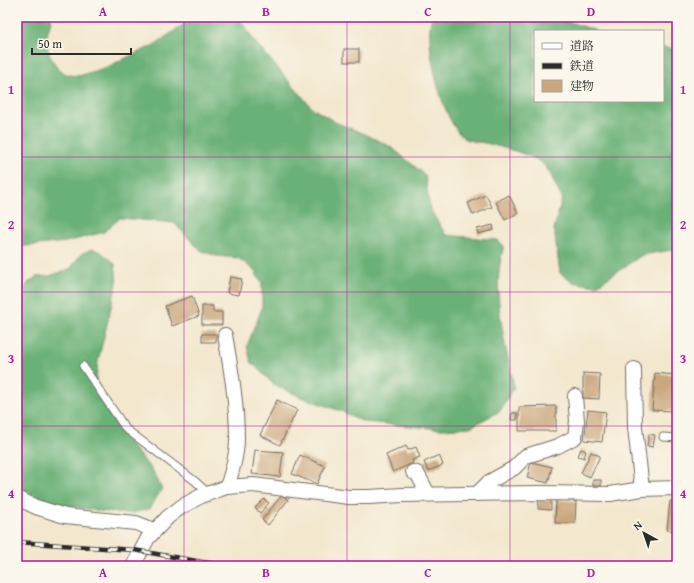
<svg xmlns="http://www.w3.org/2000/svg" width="694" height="583" font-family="'Gentium Book Plus','Noto Serif JP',serif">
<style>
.forest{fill:#6bb177;stroke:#4b6e51}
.building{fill:#caa77e}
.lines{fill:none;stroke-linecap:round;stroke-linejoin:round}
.lane-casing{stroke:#716d64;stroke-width:9}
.street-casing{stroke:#716d64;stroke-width:16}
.lane{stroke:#fff;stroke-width:7}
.street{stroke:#fff;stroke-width:14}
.rail-casing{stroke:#2b2b2b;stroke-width:4.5}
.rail{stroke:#fbf7ec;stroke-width:3;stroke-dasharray:9;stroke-linecap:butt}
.grid{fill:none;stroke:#b5179e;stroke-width:1;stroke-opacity:0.55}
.neatline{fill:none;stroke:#b5179e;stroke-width:1.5}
.grid-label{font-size:13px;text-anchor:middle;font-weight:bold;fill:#b5179e}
</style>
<rect width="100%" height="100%" fill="#fbf7ec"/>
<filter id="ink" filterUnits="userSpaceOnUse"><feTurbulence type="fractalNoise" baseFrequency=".025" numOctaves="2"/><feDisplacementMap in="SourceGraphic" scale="8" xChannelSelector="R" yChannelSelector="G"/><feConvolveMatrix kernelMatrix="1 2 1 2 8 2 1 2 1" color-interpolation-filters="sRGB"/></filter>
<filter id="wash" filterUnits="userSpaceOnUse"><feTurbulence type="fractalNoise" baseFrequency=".012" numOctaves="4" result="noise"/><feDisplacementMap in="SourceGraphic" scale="16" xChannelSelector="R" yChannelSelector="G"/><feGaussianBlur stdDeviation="0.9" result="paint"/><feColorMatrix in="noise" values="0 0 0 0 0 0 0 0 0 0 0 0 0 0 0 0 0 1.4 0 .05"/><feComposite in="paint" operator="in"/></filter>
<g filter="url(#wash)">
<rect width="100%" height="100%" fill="#f3e7ce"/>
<g class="forest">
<path d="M17,17H52L47,35V47L51,58L60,71L69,75L79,76L107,67L154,45L194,17H239L255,42L312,108L337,123L365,134L391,147L425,175L430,209L446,235L498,240L504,246C490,292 505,341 514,387L500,411L470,427L442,429L364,422L341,411L301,397L273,384L251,362L247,346L262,308V284L254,270L238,258L216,256L200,250L174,223L120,218L104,232L66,242L17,247Z"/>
<path d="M432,17H554L598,31H535V101H663V47L677,50V249L642,255L596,286L572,282L560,273L554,229L562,198C556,188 552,174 544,165C535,155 504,148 490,144C483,142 470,142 464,138C442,122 423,41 432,17Z"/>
<path d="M92,249L101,252L115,264L117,283L98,361L96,380L101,399L110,415L123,436L153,471L162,489L149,509C143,510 136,513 130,513C110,515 28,501 17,484V367L25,326L22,293L28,283L36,277L49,276L70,269L81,254Z"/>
</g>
<g id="blocks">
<g class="building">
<rect x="344" y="49" width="15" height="13"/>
<path d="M486,195L492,207L473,215L468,203Z"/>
<path d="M509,195L518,213L505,220L496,202Z"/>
<path d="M493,225L494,230L478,234L477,229Z"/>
<path d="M230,277L242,279L239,295L227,293Z"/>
<path d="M192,296L199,316L172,326L165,306Z"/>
<path d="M202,306H213V312H222V325H202Z"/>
<rect x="202" y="334" width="14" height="8"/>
<path d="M583,373L600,374L599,399L583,398Z"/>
<path d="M655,373L676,375L673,411L652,410Z"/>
<path d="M277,400L297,410L280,445L260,435Z"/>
<path d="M556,406V431H519V407Z"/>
<path d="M588,410L606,412L602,442L584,440Z"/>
<path d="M512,413H517V420H511Z"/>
<path d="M649,434L655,435L653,447L647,446Z"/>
<path d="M406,446L408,450L416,447L420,457L412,460L413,463L393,472L386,455Z"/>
<path d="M581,449L586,451L584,458L578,456Z"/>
<path d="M255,450L283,452L280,477L252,474Z"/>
<path d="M591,452L600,456L590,477L581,473Z"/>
<path d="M300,455L325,466L317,484L292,474Z"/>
<path d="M439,455L443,465L428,471L424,462Z"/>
<path d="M531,462L552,467L548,483L527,478Z"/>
<rect x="593" y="480" width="8" height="6"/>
<path d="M282,495L288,500L268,525L262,520Z"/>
<path d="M264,499L269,503L260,513L255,508Z"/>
<path d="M539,500H551V510L538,509Z"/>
<path d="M556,500L576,501L575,523H555Z"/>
<path d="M670,501L677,502V531L667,530Z"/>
</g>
</g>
</g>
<g filter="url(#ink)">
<use href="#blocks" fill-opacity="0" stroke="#716d64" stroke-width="1"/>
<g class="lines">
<defs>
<g id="lane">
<path d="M83,366L126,429L195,481L208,493"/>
<path d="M663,437L677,438"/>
</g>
<g id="street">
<path d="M225,335C231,369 237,404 237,439C237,455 232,472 227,487"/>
<path d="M634,369L635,427L642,489"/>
<path d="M413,472L417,473L428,494"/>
<path d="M477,494L489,482L514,468L526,456L558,446L575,437L577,421L575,396"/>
<path d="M17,498L36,507L65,516L136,523L154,530"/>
<path d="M133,566L148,538L168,517L181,507L201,496L227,487L253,485L349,497H369L402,495L541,493L610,494L642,489L677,488"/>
</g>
</defs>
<use href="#lane" class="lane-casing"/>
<use href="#street" class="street-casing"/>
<use href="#lane" class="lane"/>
<use href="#street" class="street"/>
<defs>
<path id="rail" d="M17,542L134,550L225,566"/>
</defs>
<use href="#rail" class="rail-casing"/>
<use href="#rail" class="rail"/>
</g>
</g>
<path class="grid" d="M184,17V566M347,17V566M510,17V566M17,157H677M17,292H677M17,426H677"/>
<rect width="694" height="583" fill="none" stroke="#fbf7ec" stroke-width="44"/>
<rect x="534" y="30" width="130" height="72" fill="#fbf7ec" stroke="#a8a59f"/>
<rect x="542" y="43" width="20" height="6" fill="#ffffff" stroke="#a8a59f"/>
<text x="570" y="50" font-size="12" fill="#2b2b2b">道路</text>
<rect x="542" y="63" width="20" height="6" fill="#2b2b2b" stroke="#a8a59f"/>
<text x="570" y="70" font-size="12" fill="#2b2b2b">鉄道</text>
<rect x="542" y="80" width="20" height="12" fill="#caa77e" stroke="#a8a59f"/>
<text x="570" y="90" font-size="12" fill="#2b2b2b">建物</text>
<g transform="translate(644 533) rotate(320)" stroke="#fbf7ec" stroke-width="3" paint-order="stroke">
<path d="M0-3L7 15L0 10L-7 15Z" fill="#2b2b2b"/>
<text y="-6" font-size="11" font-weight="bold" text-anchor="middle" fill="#2b2b2b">N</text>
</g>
<path d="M32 48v6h99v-6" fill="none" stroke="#2b2b2b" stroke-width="2"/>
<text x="38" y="48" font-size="12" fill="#2b2b2b" stroke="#fbf7ec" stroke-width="3" paint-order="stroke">50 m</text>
<rect x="22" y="22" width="650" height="539" class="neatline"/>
<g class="grid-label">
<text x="103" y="16">A</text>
<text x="266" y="16">B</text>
<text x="428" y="16">C</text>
<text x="591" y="16">D</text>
<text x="11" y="94">1</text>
<text x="683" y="94">1</text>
<text x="11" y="229">2</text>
<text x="683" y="229">2</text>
<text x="11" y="363">3</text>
<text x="683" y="363">3</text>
<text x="11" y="498">4</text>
<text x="683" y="498">4</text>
<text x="103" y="577">A</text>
<text x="266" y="577">B</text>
<text x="428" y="577">C</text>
<text x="591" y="577">D</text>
</g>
</svg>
